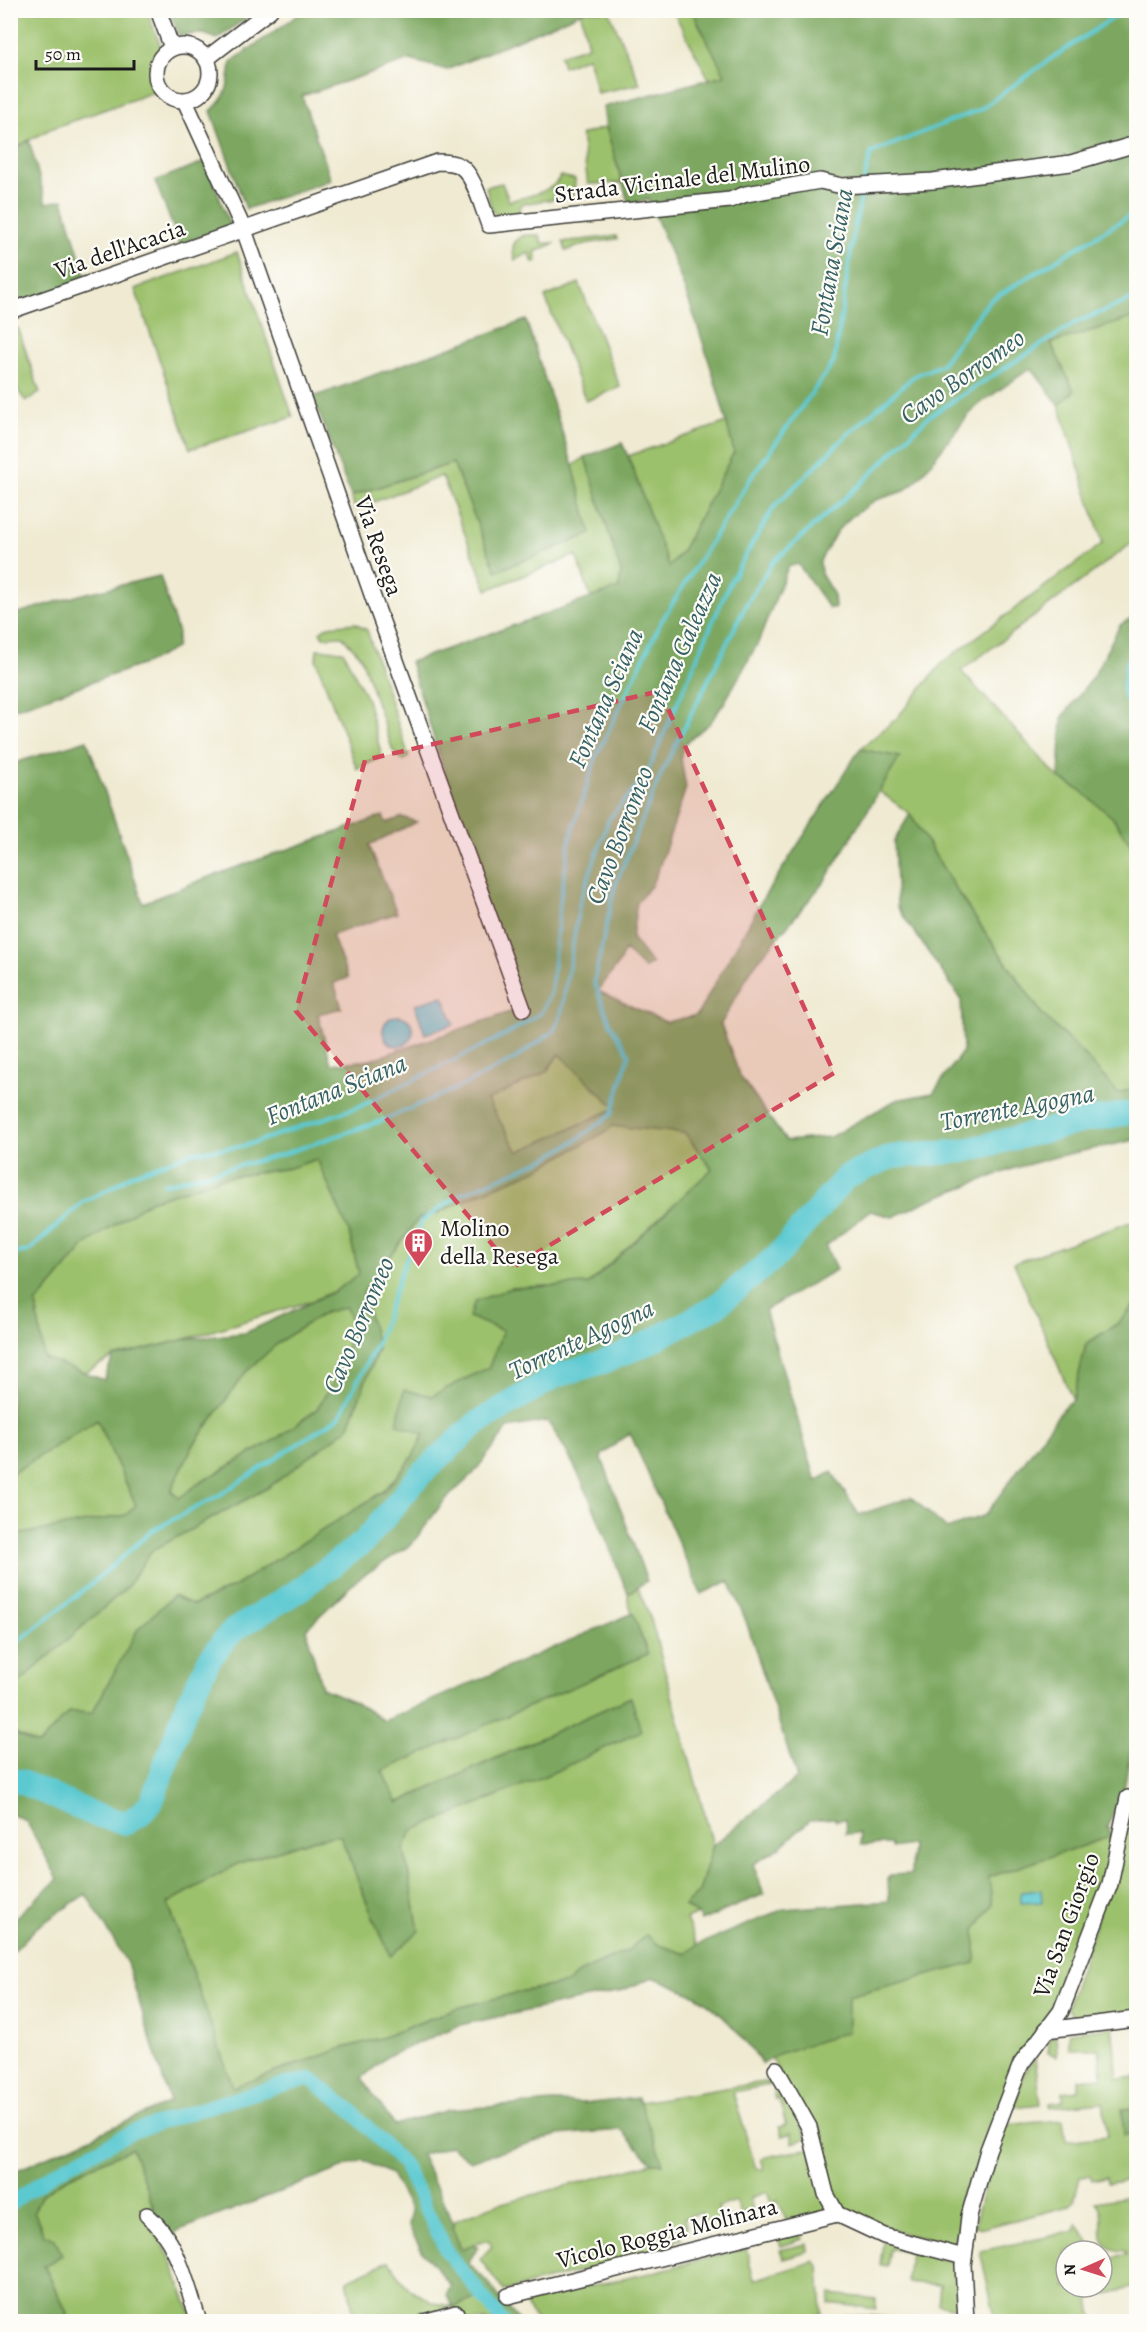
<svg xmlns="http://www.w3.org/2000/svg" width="1147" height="2332" font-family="Alegreya,serif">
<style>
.green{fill:#9cc16c;stroke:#5c6e44;stroke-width:1.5}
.forest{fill:#7da760;stroke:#4c623e;stroke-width:1.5;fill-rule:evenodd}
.water{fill:#5cc9d1;stroke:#3c7276;stroke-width:1.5}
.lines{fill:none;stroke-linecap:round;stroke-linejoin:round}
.stream{stroke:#5cc9d1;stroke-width:4}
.canal{stroke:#5cc9d1;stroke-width:14}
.river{stroke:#5cc9d1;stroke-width:24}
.minor-casing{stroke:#3c3b37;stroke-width:18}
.minor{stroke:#fff;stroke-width:15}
.marked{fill:#d1495b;fill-opacity:0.2;stroke:#d1495b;stroke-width:4.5;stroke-dasharray:12 8;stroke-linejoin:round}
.labels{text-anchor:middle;stroke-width:4.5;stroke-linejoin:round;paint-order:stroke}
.street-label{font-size:24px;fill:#1c1c1c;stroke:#fdfcf7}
.poi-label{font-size:24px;fill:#1c1c1c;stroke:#fdfcf7;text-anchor:start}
.water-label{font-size:26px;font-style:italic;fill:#366164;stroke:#fdfcf7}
</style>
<rect width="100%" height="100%" fill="#fdfcf7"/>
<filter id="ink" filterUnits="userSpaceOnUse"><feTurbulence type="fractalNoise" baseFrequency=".0167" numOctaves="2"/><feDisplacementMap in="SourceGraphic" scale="12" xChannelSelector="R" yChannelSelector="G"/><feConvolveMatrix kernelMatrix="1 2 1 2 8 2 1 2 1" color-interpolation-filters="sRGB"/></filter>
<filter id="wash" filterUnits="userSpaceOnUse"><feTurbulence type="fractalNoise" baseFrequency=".008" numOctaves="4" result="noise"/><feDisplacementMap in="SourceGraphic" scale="24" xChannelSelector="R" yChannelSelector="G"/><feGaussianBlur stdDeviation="1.35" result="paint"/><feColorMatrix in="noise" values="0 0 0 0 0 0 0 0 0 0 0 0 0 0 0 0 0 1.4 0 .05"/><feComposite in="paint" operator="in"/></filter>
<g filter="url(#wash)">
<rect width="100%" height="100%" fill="#efead1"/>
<g class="green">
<path d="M18,10L147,11L161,47C149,65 150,72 154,92L50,129L19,146H11L10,13Z"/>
<path d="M585,11H609L640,84L597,93L588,57L563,67L560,55L588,46L581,13Z"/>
<path d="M673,11H692L726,75L709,79Z"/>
<path d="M606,127L622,183L588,184L581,135Z"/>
<path d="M560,176L575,179L574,196L522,204L517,215H496L491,208L486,187L502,183L509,201C524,197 555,192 560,176Z"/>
<path d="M524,235H540L542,243H556L535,252L537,261L533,262L529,253L515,260C511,248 512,241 524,235Z"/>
<path d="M616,236L617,239L585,244L566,251L563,242Z"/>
<path d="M237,252L293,417L190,449L135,289Z"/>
<path d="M579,283L620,387L586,401L545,297Z"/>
<path d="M1136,317V540L961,671L1059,778L1080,790L1110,814L1136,851V1088L1118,1093L1085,1056L1042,1014L960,896L910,814L879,791L899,757L860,749L897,718L943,662L1103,543L1059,405L1074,391L1051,343Z"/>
<path d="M18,328L40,393L26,401C8,384 10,353 11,330Z"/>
<path d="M727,422L734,452L682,551L668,568L628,456Z"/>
<path d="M585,457L621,572L619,588L591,598L576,555L487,590L442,476L355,509L351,496L453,463L496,571L591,534L573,466Z"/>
<path d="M355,623L367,630L409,757L403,761L393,751L361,657L342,636L323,637L320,632L328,626Z"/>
<path d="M317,649L343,651L367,699L382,757L357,769L316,660Z"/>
<path d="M559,1054L616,1108L518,1152L487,1100L546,1072Z"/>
<path d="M612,1126L685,1133L712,1169L588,1284L512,1288L470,1317L503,1330L489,1367L432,1396L424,1434L412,1458L384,1491L235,1586L138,1629L92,1713L69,1712L38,1745L11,1732L10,1690L127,1587L151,1551L269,1487L348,1428L378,1349L363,1293L419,1218L436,1214L471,1197L536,1170L607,1131Z"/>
<path d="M317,1159L349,1232L359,1274L335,1291L311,1301L186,1339L113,1357L85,1373L44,1359L36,1304L86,1244L150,1201L222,1178L290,1168Z"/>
<path d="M1136,1220V1303L1120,1322L1086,1344L1073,1400L1014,1263Z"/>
<path d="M346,1306L351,1322L343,1366L317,1409L276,1439L198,1484L179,1499L171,1491L192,1447L245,1373L280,1341L324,1313Z"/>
<path d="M97,1420L136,1505L127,1515L11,1536V1474Z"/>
<path d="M638,1587L651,1620L713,1845L699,1892L684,1906L698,1914L686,1919L697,1945L686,1954L659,1945L646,1936L627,1951L581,1972L567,1983L524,1991L454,2009L381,2038L343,2048L232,2088L168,1903L239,1863L315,1839L340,1835L376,1925L419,1931L404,1849L412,1831L631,1697L397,1803L382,1771L647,1654L628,1601V1593Z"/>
<path d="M1136,1812V2014L1076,2020L1067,2008L1132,1814Z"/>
<path d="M1112,1836L1106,1884L1056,2007L1041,2027L952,2245L887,2229L841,2209L772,2058L848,1996L975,1963V1930L992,1905L989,1877Z"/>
<path d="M1112,2027L1118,2079L1136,2077V2108L1122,2109L1124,2135L1136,2133V2180L1107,2183L1106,2177L1092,2180L1090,2176L1080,2177L1074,2201L1069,2206L984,2228L974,2226L989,2168L1005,2125L1063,2120L1066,2141L1108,2136L1103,2102L1050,2107V2103L1063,2101V2092L1079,2090V2079L1102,2077L1099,2049H1069V2032Z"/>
<path d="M1056,2034L1057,2056L1048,2053C1047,2043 1047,2039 1056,2034Z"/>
<path d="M1035,2057L1041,2104L1013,2107L1025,2072Z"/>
<path d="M776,2080L774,2084L733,2092L756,2169H764L761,2158L811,2148L828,2212L786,2220L778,2201L771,2203L767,2192L750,2198L753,2210L741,2214L736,2201L718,2207L722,2219L706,2224L701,2212L684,2218L687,2230L680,2233L682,2239L674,2240L676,2247L504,2291L480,2259L492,2246L488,2240L461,2249L451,2226L454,2225L453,2222L491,2206L652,2163H662L639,2102Z"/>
<path d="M780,2087L807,2138L792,2143V2133L782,2136L779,2127L786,2125L779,2099L775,2100L773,2090Z"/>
<path d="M132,2148L149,2192L159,2236L171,2260L194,2321H71L44,2265L62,2255L44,2235L34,2211L42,2194L68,2177Z"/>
<path d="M1136,2195V2287L1090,2298L1094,2321H996L980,2251L1075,2231L1077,2224L1088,2240L1091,2251H1066V2287H1102V2261L1109,2266L1115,2256L1126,2255L1125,2251C1085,2250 1112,2218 1096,2202Z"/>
<path d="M800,2231L803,2239L781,2246L778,2238Z"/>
<path d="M883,2241L956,2263L962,2298L955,2308L938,2304L940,2285L907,2282L910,2251L890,2249L887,2266L880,2265Z"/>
<path d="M807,2244L808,2252L784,2259L780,2250Z"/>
<path d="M746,2248L754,2280L815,2261L819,2266L822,2313L809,2319L810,2322H538L523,2301L650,2273Z"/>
<path d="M389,2261L408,2288L434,2303L454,2307L480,2297L499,2321H454L459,2319L453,2307L405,2321H355L347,2280Z"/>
<path d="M830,2294L876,2299V2309L829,2303Z"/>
<path d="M845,2315L874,2316L920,2321H838Z"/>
</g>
<g class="forest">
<path d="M305,10H585V11L447,70L410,60L302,96L331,180L246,209L211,111C228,96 229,84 231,62Z"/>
<path d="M169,11H256L217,39L204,34L179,35Z"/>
<path d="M692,11H1136V317L1051,343L1074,391L1059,405L1031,368L974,408L918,479L904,491L876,500L851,517L837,531L820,561L821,574L834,595L835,608H829L798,564L788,567L758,643L724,703L710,723L683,745L681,758L686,788L660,865L651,886L637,902L632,938L652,964L644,969L625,950L619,963L598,991L666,1022L697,1015L764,897L860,749L900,757L824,882L753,967L721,1024L740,1076L786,1141L830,1137L896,1100L933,1093L963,1051L961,999L897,907L894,841L910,814L960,896L1042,1014L1085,1056L1118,1093L1136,1088V1140L1059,1156L1012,1169L929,1200L893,1217L870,1211L826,1246L836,1270L765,1310L816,1481L832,1472L859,1515L911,1497L947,1529L985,1515L1065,1406L1073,1400L1086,1344L1120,1322L1136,1303V1722L1124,1789L1107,1827L1112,1836L989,1877L992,1905L975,1930V1963L848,1996V2032L778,2054L763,2064C744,2040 723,2011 696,1996C683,1989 667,1983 653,1977L621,1991L460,2025L388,2056L362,2078L394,2125L448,2110L553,2102L591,2103L638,2098L663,2163H652L621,2130L558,2135L470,2161L450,2146L421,2155L453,2222L454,2225L452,2227L461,2249L474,2244L478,2248L468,2262L488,2283L519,2321H499L480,2297L453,2307L446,2295L451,2286L423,2252L408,2225L411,2211L391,2174L363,2160L177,2231L171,2239L156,2215L132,2148L68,2177L42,2194L34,2211L44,2235L55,2239L62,2255L44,2266L71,2321H11V2173L170,2102L127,1963L86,1894L36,1928L11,1954L10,1922L58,1879L26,1821L11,1814V1732L38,1745L69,1712L92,1713L138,1629L173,1596L194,1605L235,1586L384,1491L412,1458L424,1434L397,1424L404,1390L432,1396L489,1367L503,1331L469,1317L475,1301L512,1288L589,1284L712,1169L685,1133L612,1126L607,1131L536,1170L471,1197L436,1214L419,1218L363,1293L378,1348L348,1428L269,1487L151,1551L127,1587L11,1690V1536L126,1515L136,1505L97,1420L11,1474V764L87,740L143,903L206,878L383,816L386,823L402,817L417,822L369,845L397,913L332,935L348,978L334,983L342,1008L318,1014L331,1064L370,1060L519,1009L410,662L619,588L621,572L585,457L622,443L628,456L669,567L682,551L734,452C713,366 684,280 648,199L629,205L606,127L603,107L725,75ZM559,1054L616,1108L518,1152L487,1100L546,1072ZM317,1159L349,1232L359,1274L335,1291L245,1333L186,1339L113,1357L104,1380L44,1358L36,1304L86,1244L150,1201L222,1178L290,1168ZM346,1307L351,1322L343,1366L317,1409L276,1439L198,1484L179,1498L171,1491L192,1447L245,1373L280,1341L324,1313ZM547,1421C586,1476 602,1533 628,1593L647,1581L601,1456L630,1433L701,1594L729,1581L746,1621L797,1778L713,1845L699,1892L684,1906L698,1914L701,1921L764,1894L753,1864L780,1848L810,1820L835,1818L836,1820L845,1819L846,1834L859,1833L861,1845L891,1844V1848L912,1845L911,1874L890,1875L888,1878L889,1901L784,1909L697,1945L686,1954L659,1945L646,1935L627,1951L581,1972L567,1983L524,1991L454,2009L381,2038L343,2048L233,2087L168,1903L239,1863L315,1839L340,1835L376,1925L391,1956L419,1931L404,1849L412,1831L552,1773L641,1731L631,1697L398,1803L382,1771L648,1654L633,1613L384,1721L355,1702L322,1688L306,1629L358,1579L412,1544L444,1501L473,1474L508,1428Z"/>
<path d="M29,140L46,203L63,200L87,281L11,306V146H19Z"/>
<path d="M206,161L230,226L180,245L155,181Z"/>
<path d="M526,320L573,466L591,534L496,571L453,463L351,496L313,397Z"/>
<path d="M160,576L178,633L176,648L147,663L11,710V615L83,594Z"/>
<path d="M1136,615V851L1113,818L1080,790L1059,778L1062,718L1094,675L1120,625Z"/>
<path d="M1136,2108V2133L1124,2135L1122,2109Z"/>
</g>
<g class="water">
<path d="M443,996L454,1024L425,1034L415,1005Z"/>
<circle cx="398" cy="1031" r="15"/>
<path d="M1041,1890L1042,1902L1021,1903V1892Z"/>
</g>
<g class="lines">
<g class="stream">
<path d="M864,181L871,153L981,109L1049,60L1125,10"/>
<path d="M164,1184L277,1156L384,1120L464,1085L513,1060L554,1031L561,1015L580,901L609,819L646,775L731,580L774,507L848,434L914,376L941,365L989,301L1136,212"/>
<path d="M10,1254L29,1251L83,1202L113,1187L131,1175L194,1152L244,1146L361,1106L509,1033L541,1013L551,992L560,902L570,838L596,757L661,622L750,479L834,362L855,226L863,188"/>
<path d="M10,1648L96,1580L153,1530L218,1496L339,1417L377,1343L403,1267L422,1221L459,1195L547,1158L575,1141L612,1114L629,1054L611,1025L594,982L615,886L662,772L747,603L772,563L863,482L928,417L1077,322L1136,298"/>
</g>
<path class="canal" d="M10,2204L55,2172L132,2132L213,2105L286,2084L310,2079L349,2108L404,2165L447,2252L503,2322"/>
<g class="river">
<path d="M1136,666L1133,691L1136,697"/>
<path d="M10,1781H19L95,1815L126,1823L139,1815L152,1801L186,1707L209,1660L222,1643L234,1630L296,1592L365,1541L419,1476L477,1423L556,1376L606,1361L646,1344L715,1307L778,1255L846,1177L891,1157L963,1151L1084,1121L1136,1112"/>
</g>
</g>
</g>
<g filter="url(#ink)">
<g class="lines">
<defs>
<g id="minor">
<path d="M158,10L172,48"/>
<circle cx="183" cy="73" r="27"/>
<path d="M206,59L270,10"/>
<path d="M185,101L244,230L375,603L523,1009"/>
<path d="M10,311L437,162C444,162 453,162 460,166C474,174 483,210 489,225L730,200L746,194L820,181L842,186L933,181L1071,163L1136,144"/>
<path d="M1046,2030L1136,2019"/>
<path d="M776,2069L809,2127L826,2194L837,2214L884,2236L964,2257"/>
<path d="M147,2215C178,2240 187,2286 199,2322"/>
<path d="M508,2296L837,2214"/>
<path d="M424,2322L456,2313"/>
<path d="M966,2322L963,2265L967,2236L969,2216L988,2150L1021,2064L1061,2011L1110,1884L1128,1798"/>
</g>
</defs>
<use href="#minor" class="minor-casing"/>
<use href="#minor" class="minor"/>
</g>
</g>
<path class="marked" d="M660,691L834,1073L512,1268L296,1011L365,760Z"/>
<defs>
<symbol id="building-pin" viewBox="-11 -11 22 30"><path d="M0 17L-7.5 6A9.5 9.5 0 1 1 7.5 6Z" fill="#d1495b" stroke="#fdfcf7"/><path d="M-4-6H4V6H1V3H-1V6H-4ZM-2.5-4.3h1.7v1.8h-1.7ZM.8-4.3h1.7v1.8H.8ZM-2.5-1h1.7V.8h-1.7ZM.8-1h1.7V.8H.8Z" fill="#fff"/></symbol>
</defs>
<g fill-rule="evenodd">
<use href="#building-pin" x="402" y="1226" width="33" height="45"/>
</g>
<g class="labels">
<g class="street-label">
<text transform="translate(682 179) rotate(-7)" y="8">Strada Vicinale del Mulino</text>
<text transform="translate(120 249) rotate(-19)" y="8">Via dell'Acacia</text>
<text transform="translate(379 546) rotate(71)" y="8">Via Resega</text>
<text transform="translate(1066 1925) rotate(-70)" y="8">Via San Giorgio</text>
<text transform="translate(667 2233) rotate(-14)" y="8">Vicolo Roggia Molinara</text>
</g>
<g class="poi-label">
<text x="440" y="1236">Molino<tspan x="440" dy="28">della Resega</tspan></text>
</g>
<g class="water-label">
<text transform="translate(831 262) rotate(-80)" y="9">Fontana Sciana</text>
<text transform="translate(962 376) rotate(-35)" y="9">Cavo Borromeo</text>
<text transform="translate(679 652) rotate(-66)" y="9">Fontana Galeazza</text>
<text transform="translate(605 698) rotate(-66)" y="9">Fontana Sciana</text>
<text transform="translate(619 835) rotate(-69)" y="9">Cavo Borromeo</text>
<text transform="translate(336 1089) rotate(-22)" y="9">Fontana Sciana</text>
<text transform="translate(1017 1107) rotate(-11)" y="9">Torrente Agogna</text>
<text transform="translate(358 1325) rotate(-67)" y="9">Cavo Borromeo</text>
<text transform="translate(581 1339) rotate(-25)" y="9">Torrente Agogna</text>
</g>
</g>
<rect width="1147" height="2332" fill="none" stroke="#fdfcf7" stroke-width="36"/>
<g transform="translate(1084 2269) rotate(267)"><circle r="28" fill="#fdfcf7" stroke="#a3a29f" stroke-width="1.5"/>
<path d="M0-4.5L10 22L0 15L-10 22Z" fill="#d1495b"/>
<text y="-9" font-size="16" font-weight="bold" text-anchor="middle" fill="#1c1c1c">N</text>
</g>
<path d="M36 60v9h98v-9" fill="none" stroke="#1c1c1c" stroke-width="3"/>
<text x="45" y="60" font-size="18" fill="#1c1c1c" stroke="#fdfcf7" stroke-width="4.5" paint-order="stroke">50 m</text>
</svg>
